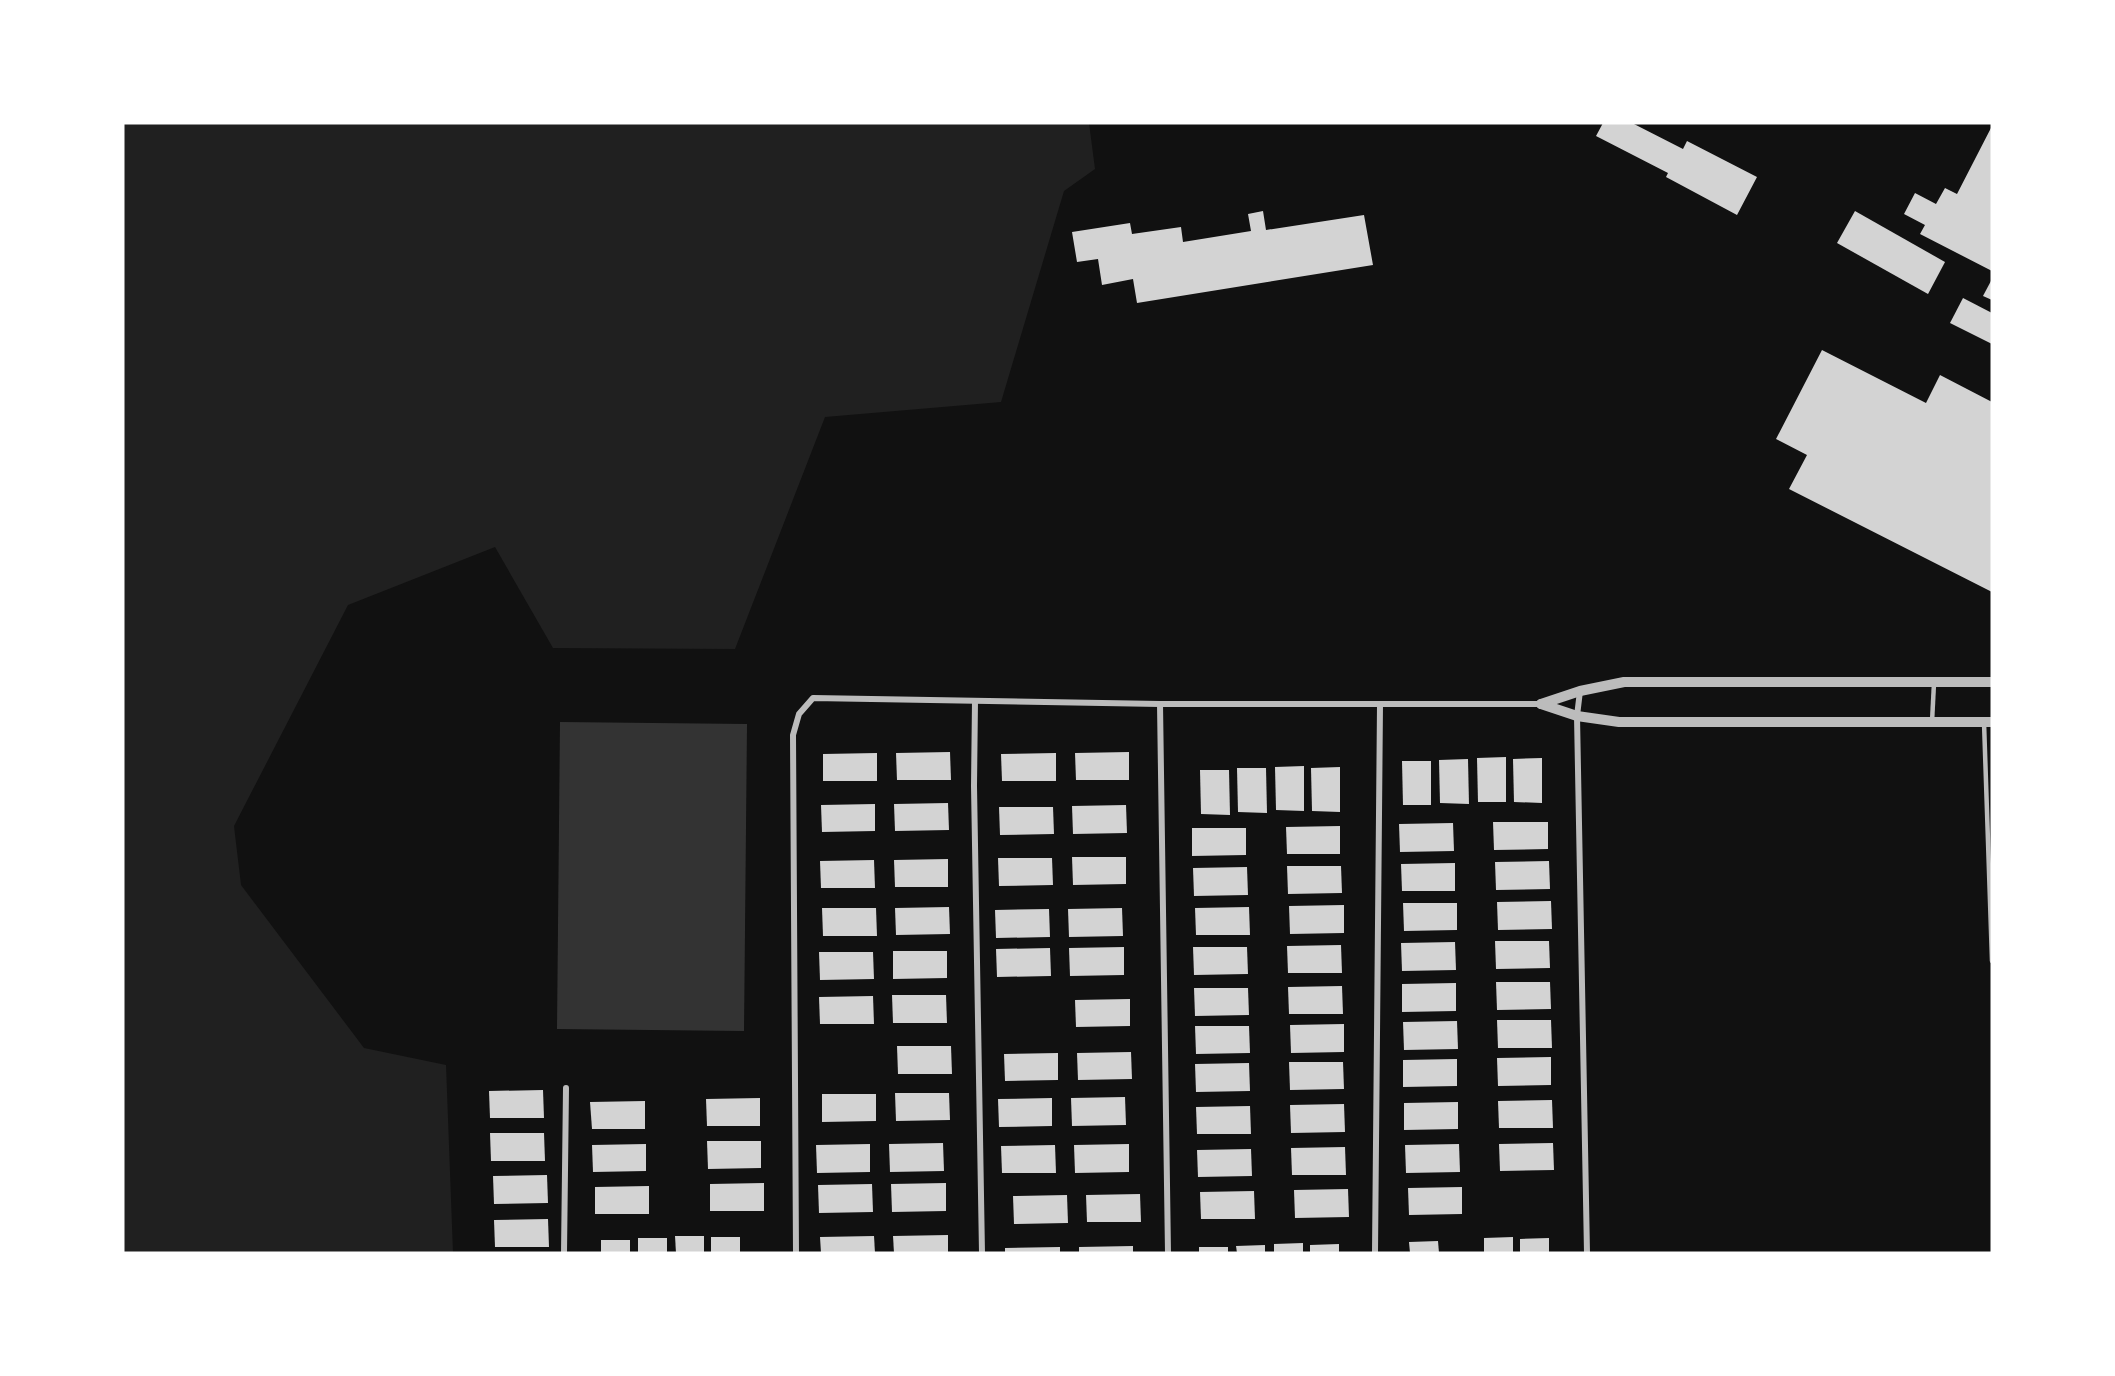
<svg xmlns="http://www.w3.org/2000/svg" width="2115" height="1376" font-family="Raleway,sans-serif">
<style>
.green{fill:#202020}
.water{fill:#333}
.building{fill:#d3d3d3}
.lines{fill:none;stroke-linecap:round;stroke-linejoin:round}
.service{stroke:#bcbcbc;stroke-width:4.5}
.minor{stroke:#bcbcbc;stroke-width:6}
.tertiary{stroke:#bcbcbc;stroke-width:10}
</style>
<rect width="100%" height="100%" fill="#111"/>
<path class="green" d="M123,123H1089L1095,169L1064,191L1001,402L825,417L735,649L553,648L495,547L348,605L234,826L241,885L364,1048L446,1065L453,1253H123Z"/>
<path class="water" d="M560,722L747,724L744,1031L557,1029Z"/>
<g class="building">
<path d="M1603,123H1632L1683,149L1687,141L1757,177L1737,215L1666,177L1668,173L1596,136Z"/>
<path d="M1992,126V271L1920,234L1925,225L1904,214L1915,193L1936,204L1945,188L1957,194Z"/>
<path d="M1263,211L1266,230L1364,215L1373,265L1137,303L1133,279L1102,285L1098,259L1077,262L1072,232L1130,223L1132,234L1181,227L1183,242L1251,231L1248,214Z"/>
<path d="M1855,211L1945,262L1928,294L1837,243Z"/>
<path d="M1992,279V300L1983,296Z"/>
<path d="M1963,298L1992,313V344L1950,323Z"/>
<path d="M1822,350L1926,403L1940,375L1992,402V592L1789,489L1807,455L1776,439Z"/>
<path d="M950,752L951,780H897L896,753Z"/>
<path d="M1129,752V780H1076L1075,753Z"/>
<path d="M877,753V781H823V754Z"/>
<path d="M1056,753V781H1002L1001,754Z"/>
<path d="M1506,757V802H1478L1477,758Z"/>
<path d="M1542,758V803L1514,802L1513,759Z"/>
<path d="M1468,759L1469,804L1440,803L1439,760Z"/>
<path d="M1402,761H1431V805H1403Z"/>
<path d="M1304,766V811L1276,810L1275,767Z"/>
<path d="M1340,767V812L1312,811L1311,768Z"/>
<path d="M1237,768H1266L1267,813L1238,812Z"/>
<path d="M1200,770H1229L1230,815L1201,814Z"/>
<path d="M948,803L949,830L895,831L894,804Z"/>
<path d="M875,804V831L822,832L821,805Z"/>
<path d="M1126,805L1127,833L1073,834L1072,806Z"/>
<path d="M999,807H1053L1054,834L1000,835Z"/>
<path d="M1493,822H1548V849L1494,850Z"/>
<path d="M1453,823L1454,851L1400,852L1399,824Z"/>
<path d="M1340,826V854H1287L1286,827Z"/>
<path d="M1192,828H1246V855L1192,856Z"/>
<path d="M1072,857H1126V884L1073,885Z"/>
<path d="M998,858H1052L1053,885L999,886Z"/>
<path d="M948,859V887H895L894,860Z"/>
<path d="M874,860L875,888H821L820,861Z"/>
<path d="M1549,861L1550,889L1496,890L1495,862Z"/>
<path d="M1455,863V891H1402L1401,864Z"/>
<path d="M1287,866H1341L1342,893L1288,894Z"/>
<path d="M1247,867L1248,895L1194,896L1193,868Z"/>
<path d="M1551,901L1552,929L1498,930L1497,902Z"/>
<path d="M1403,903H1457V930L1404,931Z"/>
<path d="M1344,905V933L1290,934L1289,906Z"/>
<path d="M949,907L950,934L896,935L895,908Z"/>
<path d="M1249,907L1250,935H1196L1195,908Z"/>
<path d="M822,908H876L877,936H823Z"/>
<path d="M1122,908L1123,936L1069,937L1068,909Z"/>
<path d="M1049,909L1050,937L996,938L995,910Z"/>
<path d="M1495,941H1549L1550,968L1496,969Z"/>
<path d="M1455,942L1456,970L1402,971L1401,943Z"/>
<path d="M1341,945L1342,973H1288L1287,946Z"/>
<path d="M1124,947V975L1070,976L1069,948Z"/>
<path d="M1193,947H1247L1248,974L1194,975Z"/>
<path d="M1050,948L1051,976L997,977L996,949Z"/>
<path d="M893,951H947V978L893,979Z"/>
<path d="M819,952H873L874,979L820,980Z"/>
<path d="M1496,982H1550L1551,1009L1497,1010Z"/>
<path d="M1456,983V1011L1402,1012V984Z"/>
<path d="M1342,986L1343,1014H1289L1288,987Z"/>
<path d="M1194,988H1248L1249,1015L1195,1016Z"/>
<path d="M892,995H946L947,1023H893Z"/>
<path d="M873,996L874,1024H820L819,997Z"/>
<path d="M1130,999V1026L1076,1027L1075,1000Z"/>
<path d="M1497,1020H1551L1552,1048H1498Z"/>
<path d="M1457,1021L1458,1049L1404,1050L1403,1022Z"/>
<path d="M1344,1024V1052L1291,1053L1290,1025Z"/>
<path d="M1195,1026H1249L1250,1053L1196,1054Z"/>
<path d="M897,1046H951L952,1074H898Z"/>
<path d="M1131,1052L1132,1079L1078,1080L1077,1053Z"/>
<path d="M1058,1053V1080L1005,1081L1004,1054Z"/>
<path d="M1551,1057V1085L1498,1086L1497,1058Z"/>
<path d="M1457,1059V1086L1403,1087V1060Z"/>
<path d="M1289,1062H1343L1344,1089L1290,1090Z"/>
<path d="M1249,1063L1250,1091L1196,1092L1195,1064Z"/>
<path d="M543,1090L544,1118H490L489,1091Z"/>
<path d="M895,1093H949L950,1120L896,1121Z"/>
<path d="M822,1094H876V1121L822,1122Z"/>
<path d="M1125,1097L1126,1125L1072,1126L1071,1098Z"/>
<path d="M760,1098V1126H707L706,1099Z"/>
<path d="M1052,1098V1126L999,1127L998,1099Z"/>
<path d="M1552,1100L1553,1128H1499L1498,1101Z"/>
<path d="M645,1101V1129H592L590,1102Z"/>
<path d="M1458,1102V1129L1404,1130V1103Z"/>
<path d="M1344,1104L1345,1132L1291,1133L1290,1105Z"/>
<path d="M1250,1106L1251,1134H1197L1196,1107Z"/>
<path d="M490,1133H544L545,1161H491Z"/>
<path d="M707,1141H761V1168L708,1169Z"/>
<path d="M943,1143L944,1171L890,1172L889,1144Z"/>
<path d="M1553,1143L1554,1170L1500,1171L1499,1144Z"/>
<path d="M646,1144V1171L593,1172L592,1145Z"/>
<path d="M870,1144V1172L817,1173L816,1145Z"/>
<path d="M1129,1144V1172L1075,1173L1074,1145Z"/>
<path d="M1459,1144L1460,1172L1406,1173L1405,1145Z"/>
<path d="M1055,1145L1056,1173H1002L1001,1146Z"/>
<path d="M1345,1147L1346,1175H1292L1291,1148Z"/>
<path d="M1251,1149L1252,1176L1198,1177L1197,1150Z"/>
<path d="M547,1175L548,1203L494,1204L493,1176Z"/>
<path d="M764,1183V1211H710V1184Z"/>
<path d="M946,1183V1211L892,1212L891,1184Z"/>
<path d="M872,1184L873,1212L819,1213L818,1185Z"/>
<path d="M649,1186V1214H595V1187Z"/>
<path d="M1462,1187V1214L1409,1215L1408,1188Z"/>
<path d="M1348,1189L1349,1217L1295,1218L1294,1190Z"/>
<path d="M1254,1191L1255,1219H1201L1200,1192Z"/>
<path d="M1140,1194L1141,1222H1087L1086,1195Z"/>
<path d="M1067,1195L1068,1223L1014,1224L1013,1196Z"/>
<path d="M548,1219L549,1247H495L494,1220Z"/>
<path d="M948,1235V1253H894L893,1236Z"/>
<path d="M675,1236H704V1253H676Z"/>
<path d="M874,1236L875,1253H821L820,1237Z"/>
<rect x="711" y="1237" width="29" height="16"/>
<path d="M1513,1237V1253H1484V1238Z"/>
<rect x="638" y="1238" width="29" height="15"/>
<path d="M1549,1238V1253H1520V1239Z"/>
<rect x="601" y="1240" width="29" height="13"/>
<path d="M1438,1241L1439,1253H1410L1409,1242Z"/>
<path d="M1303,1243V1253H1274V1244Z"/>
<path d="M1339,1244V1253H1310V1245Z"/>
<path d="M1265,1245V1253H1237L1236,1246Z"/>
<path d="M1133,1246V1253H1079V1247Z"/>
<path d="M1060,1247V1253H1005V1248Z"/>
<rect x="1199" y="1247" width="29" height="6"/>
</g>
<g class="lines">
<g class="service">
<path d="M1932,722L1934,683"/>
<path d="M1984,722L1992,961"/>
</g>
<g class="minor">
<path d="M1580,691L1577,716L1587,1253"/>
<path d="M975,701L974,786L982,1253"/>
<path d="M1160,704L1168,1253"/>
<path d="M564,1253L566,1088"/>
<path d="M796,1253L793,735L799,714L813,698L1160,704H1541"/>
<path d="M1375,1253L1380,705"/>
</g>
<g class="tertiary">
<path d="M1541,704L1580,691L1624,682H1992"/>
<path d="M1541,704L1577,716L1619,722H1992"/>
</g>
</g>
<rect width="2115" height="1376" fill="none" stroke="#ffffff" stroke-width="249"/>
</svg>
